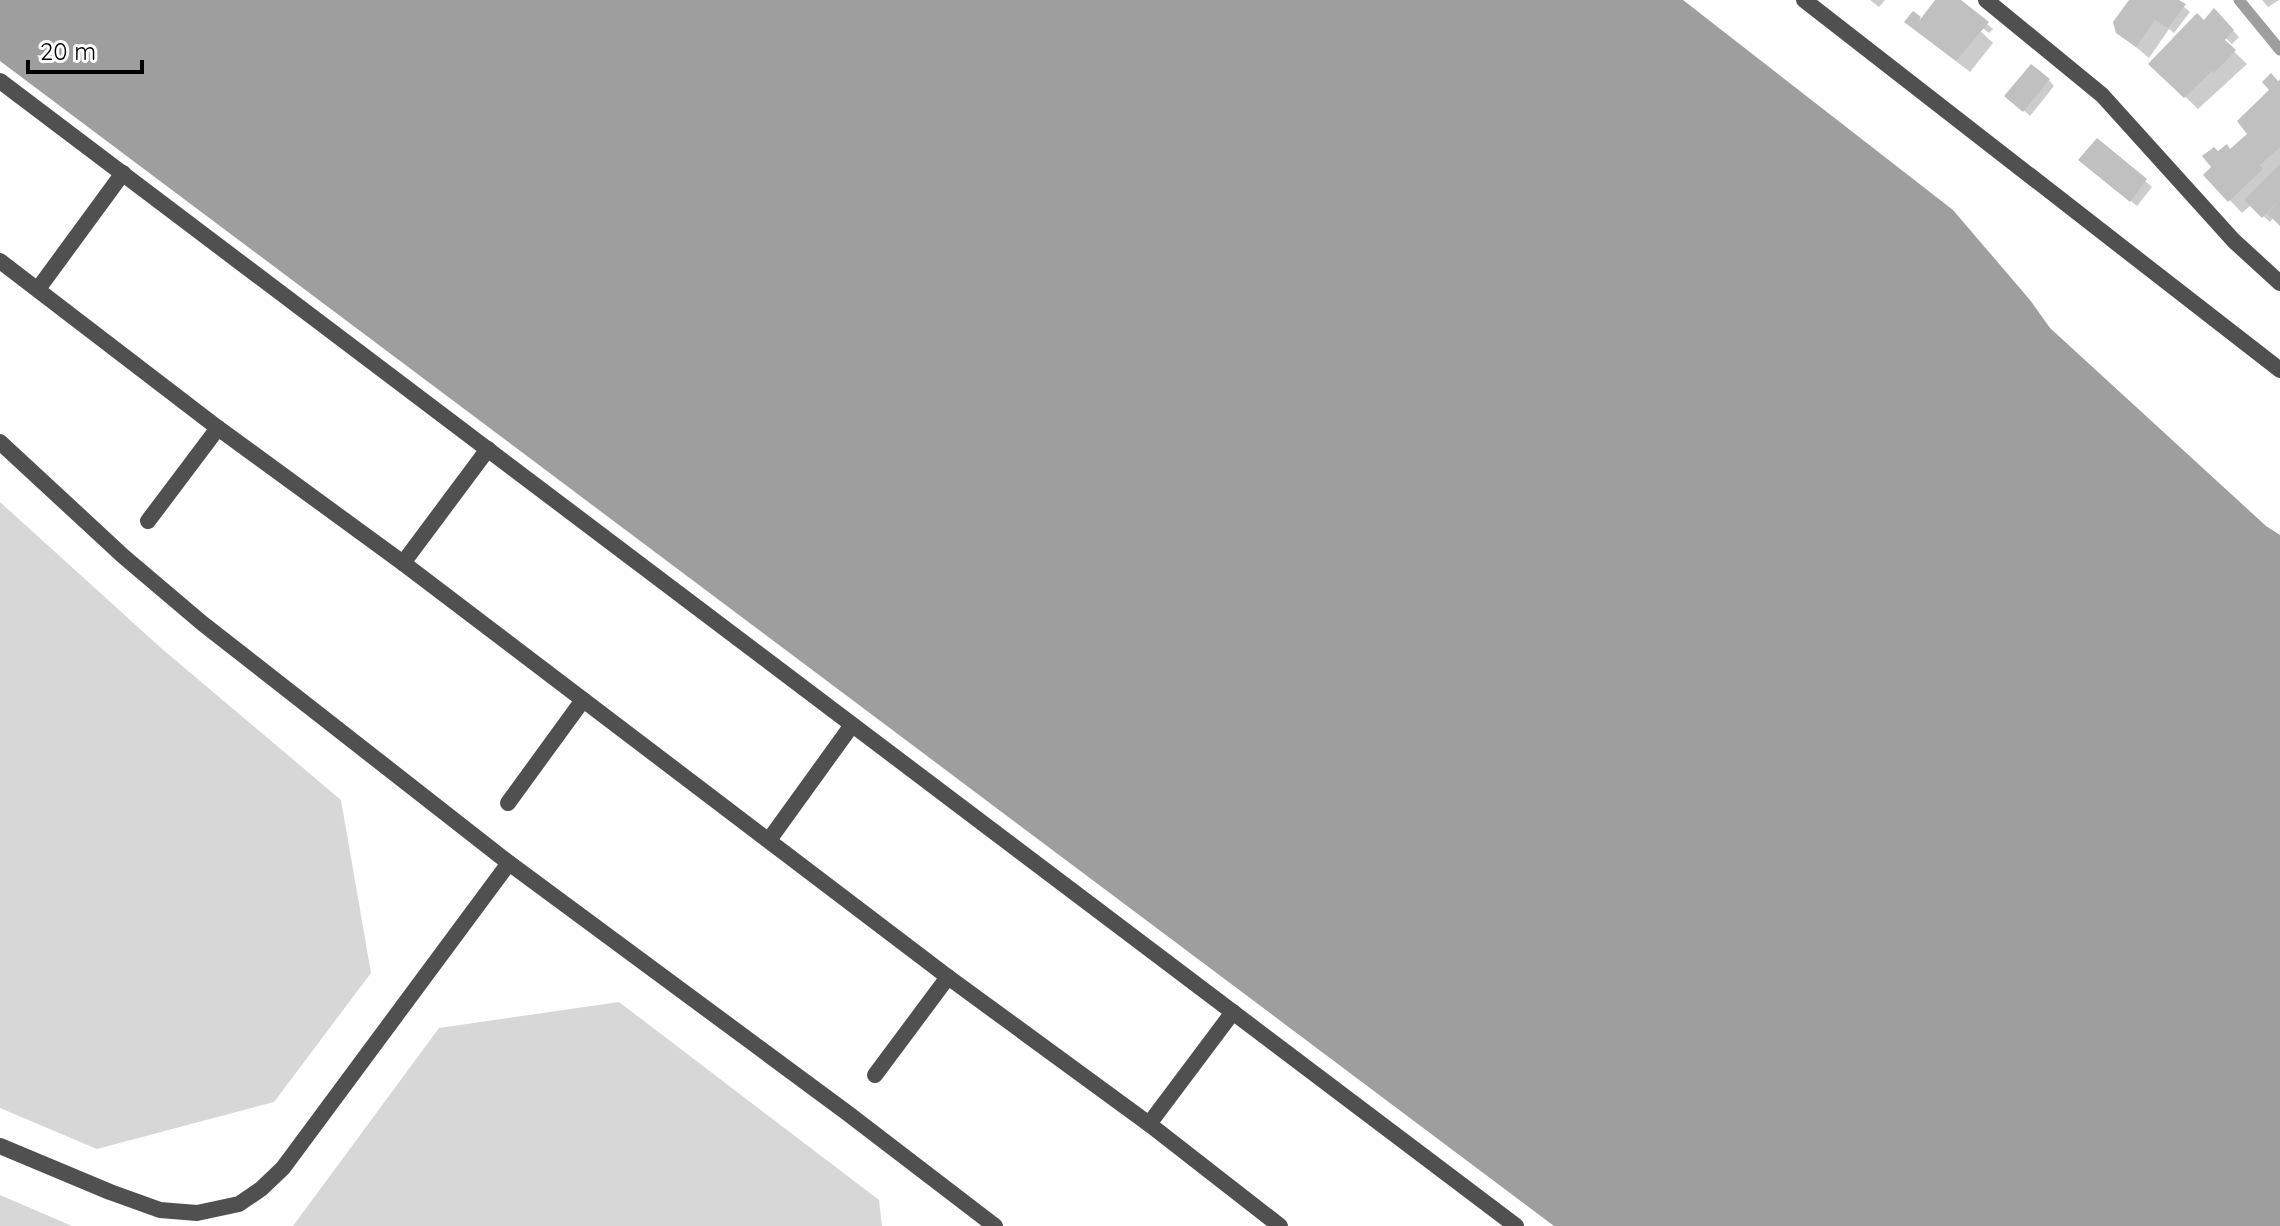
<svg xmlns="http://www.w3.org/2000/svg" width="2280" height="1226" font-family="Quicksand,sans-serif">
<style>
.green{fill:#d7d7d7}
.water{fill:#9e9e9e}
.shadow{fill:#0003}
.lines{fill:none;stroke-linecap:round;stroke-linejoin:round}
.stream{stroke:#9e9e9e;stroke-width:11}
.building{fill:#c0c0c0}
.pedestrian{stroke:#505050;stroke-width:16}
.minor{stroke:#505050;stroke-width:16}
.tertiary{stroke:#505050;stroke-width:16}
</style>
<rect width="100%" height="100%" fill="#fff"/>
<g class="green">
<path d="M0,502L161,648L341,800L371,973L274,1102L97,1149L0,1108Z"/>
<path d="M619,1002L879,1200L882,1226H293L439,1028Z"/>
<path d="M0,1195L72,1226H0Z"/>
</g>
<path class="water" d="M0,0H1683L1953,210L2030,300L2050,328L2266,526L2280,535V1226H1554L0,61Z"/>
<g class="shadow">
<path d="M1870,0H1885L1879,7Z"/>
<path d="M1938,0H1958L1993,29L1989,33L1976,23L1974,25L1993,43L1970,72L1913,28V13L1922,21Z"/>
<path d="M2131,0H2176L2190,12L2174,33L2169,29L2149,58L2118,32Z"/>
<path d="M2262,0H2279L2268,7Z"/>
<path d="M2214,11L2239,37L2232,44L2207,20Z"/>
<path d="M2197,16L2247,64L2198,109L2151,64Z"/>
<path d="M2049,80L2054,86L2030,116L2013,101Z"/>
<path d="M2280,82V223L2274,217L2270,222L2251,205L2242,213L2206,175L2214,167L2218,153L2231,151L2250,134Z"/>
<path d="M2098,141L2152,187L2137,206L2087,166Z"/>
</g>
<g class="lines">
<path class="stream" d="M2239,0L2280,50"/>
</g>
<g class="building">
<path d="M1935,0H1961L1989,22L1956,61L1904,22L1913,11L1921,17L1916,25Z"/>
<path d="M2129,0H2179L2186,4L2168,28L2155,20L2136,47L2116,33L2113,22Z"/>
<path d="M2214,8L2234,30L2225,40L2236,50L2214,73L2212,71L2184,98L2148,64L2197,13L2204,20Z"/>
<path d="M2031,64L2050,79L2023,112L2004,96Z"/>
<path d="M2271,73L2278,81L2280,80V147L2260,165L2263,169L2228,202L2203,175L2211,167L2202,156L2214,147L2218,151L2227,144L2230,149L2247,134L2237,121L2269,90L2262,82Z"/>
<path d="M2097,138L2147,179L2130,202L2078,160Z"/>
<path d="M2280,164V226L2268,214L2278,202L2262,218L2244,200Z"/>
</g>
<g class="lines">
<g class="pedestrian">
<path d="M0,81L1516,1226"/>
<path d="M0,261L218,428L403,563L948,977L1149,1124L1280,1226"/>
<path d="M38,289L123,173"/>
<path d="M148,521L218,428"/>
<path d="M403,563L488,449"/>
<path d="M508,803L583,700"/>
<path d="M769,840L852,725"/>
<path d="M875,1075L948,977"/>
<path d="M1149,1124L1233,1012"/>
</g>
<g class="minor">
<path d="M1804,0L2280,370"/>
<path d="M1986,0L2102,95L2234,241L2280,283"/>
</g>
<g class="tertiary">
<path d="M0,442L123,556L202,623L509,863L846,1112L995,1226"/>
<path d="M0,1146L110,1192L160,1210L197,1213L239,1204L261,1189L283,1168L509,863"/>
</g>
</g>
<path d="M28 60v12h114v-12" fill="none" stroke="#000000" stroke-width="4"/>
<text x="40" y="60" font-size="24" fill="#000000" stroke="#ffffff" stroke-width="6" paint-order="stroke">20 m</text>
</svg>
